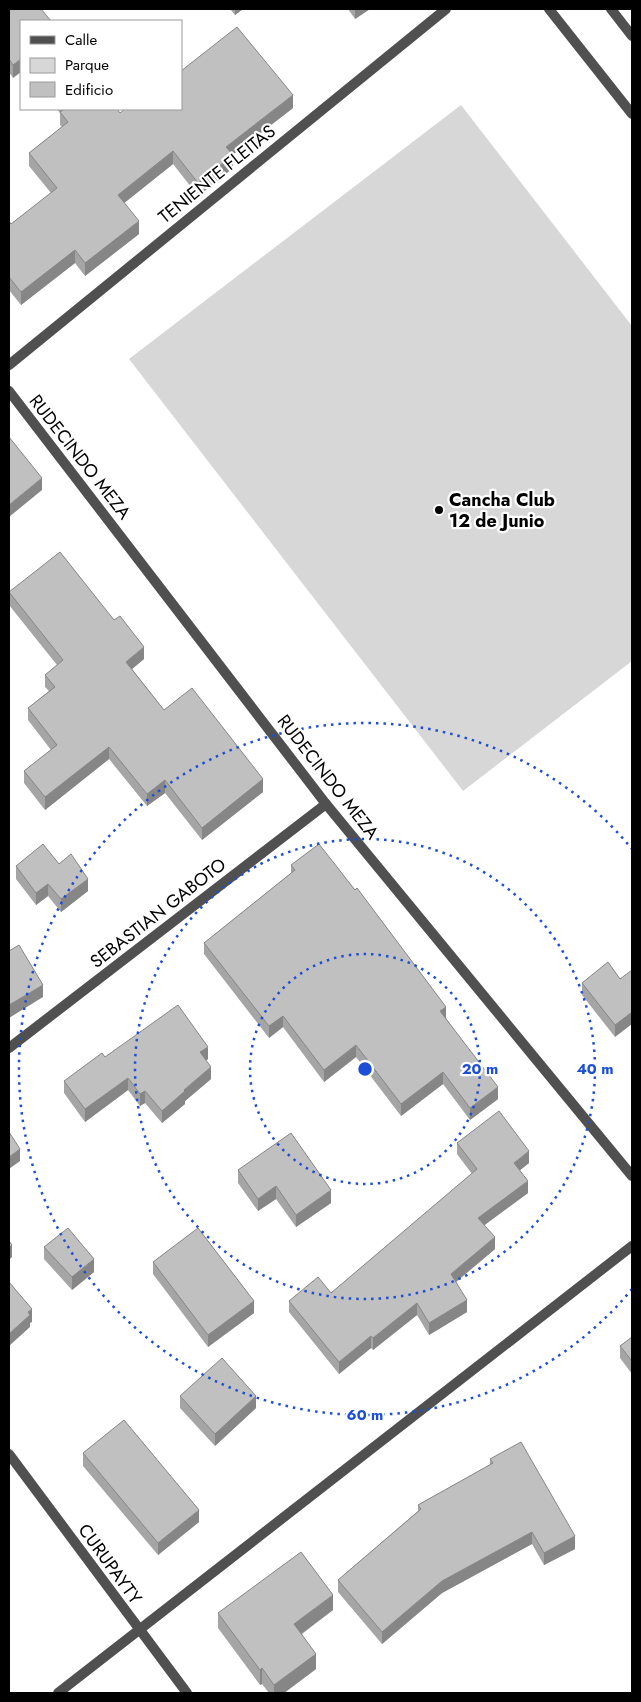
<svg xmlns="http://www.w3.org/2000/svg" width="641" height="1702" font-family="Jost,sans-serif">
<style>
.green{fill:#d7d7d7}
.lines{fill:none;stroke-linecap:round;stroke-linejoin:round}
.minor{stroke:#505050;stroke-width:10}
.tertiary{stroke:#505050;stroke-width:10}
.wall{fill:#a5a5a5}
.shaded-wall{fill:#868686}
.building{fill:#c0c0c0;stroke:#868686}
.ring{fill:none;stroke:#1d4ed8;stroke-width:2.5;stroke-dasharray:2.5 5}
.poi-dot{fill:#000;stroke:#fff;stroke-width:2}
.labels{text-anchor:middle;stroke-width:4.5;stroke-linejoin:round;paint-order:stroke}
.street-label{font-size:18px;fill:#000;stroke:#fff}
.poi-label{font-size:18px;font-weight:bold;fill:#000;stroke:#fff;text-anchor:start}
.centre{fill:#1d4ed8;stroke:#fff;stroke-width:2.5}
.ring-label{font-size:15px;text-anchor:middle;font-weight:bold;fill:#1d4ed8;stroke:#fff;stroke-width:4.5;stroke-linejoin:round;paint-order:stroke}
</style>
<rect width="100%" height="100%" fill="#fff"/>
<path class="green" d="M461,105L632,326V661L463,791L129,359Z"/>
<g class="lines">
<g class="minor">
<path d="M9,365L446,9"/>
<path d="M9,391L326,804L632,1176"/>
<path d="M9,1048L326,804"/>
<path d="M9,1454L187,1693"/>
<path d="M58,1693L632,1246"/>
</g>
<g class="tertiary">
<path d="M549,9L632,114"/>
<path d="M611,9L632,36"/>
</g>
</g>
<g class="wall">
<path d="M9,9L21,21L13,78L9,72Z"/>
<path d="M230,9H243L235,15Z"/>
<path d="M348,9H370L355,19Z"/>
<path d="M293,108L232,155L233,168L198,196L173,164L124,203L139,234L85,276L75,263L21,305L9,290V221L11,224L51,193L29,166V153L62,127L60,125V113L57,109H117L120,113Z"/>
<path d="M9,592L144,659L132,669L164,710L263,792L202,840L165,793L147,806L109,759L45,810L24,783V771L51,750L28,720V708L49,691L45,687V675L57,665L9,605Z"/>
<path d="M59,864L88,891L61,912L48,896L36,905L16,879V866Z"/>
<path d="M291,865L446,1018L498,1099L470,1120L443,1084L401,1116L356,1057L324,1082L283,1027L269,1038L204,954V943L291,873Z"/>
<path d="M620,979L615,1037L582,995V983Z"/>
<path d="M105,1057L208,1059L206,1060L211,1079L185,1101V1104L162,1123L145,1103L140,1106L128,1090L85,1122L64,1093V1081Z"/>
<path d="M457,1143L529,1163L520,1170L528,1193L484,1225L495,1249L456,1282L467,1312L429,1335L417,1315L373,1350L371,1348L339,1374L289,1312V1301L331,1293L472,1174L457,1154Z"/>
<path d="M238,1170L331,1203L296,1227L276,1199L258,1211L238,1183Z"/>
<path d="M44,1247L94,1272L72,1290L44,1259Z"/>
<path d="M153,1262L254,1313L208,1347L153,1274Z"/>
<path d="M632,1337V1374L620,1358V1346Z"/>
<path d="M180,1396L256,1408L215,1446L180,1408Z"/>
<path d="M83,1453L199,1522L158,1555L83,1466Z"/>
<path d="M490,1459L575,1549L544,1565L532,1544L442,1593L382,1644L338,1592V1580L418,1511V1505L490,1465Z"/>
<path d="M333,1610L302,1634L316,1669L284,1693H269L262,1684L260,1685L218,1628V1613Z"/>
</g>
<g class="shaded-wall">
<path d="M235,9H243L235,15Z"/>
<path d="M355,9H370L355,19Z"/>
<path d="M21,59V72L13,78V65Z"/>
<path d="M293,95V108L226,160V147Z"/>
<path d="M173,151V164L118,208V195Z"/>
<path d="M233,155V168L198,196V183Z"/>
<path d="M139,221V234L85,276V263Z"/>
<path d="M75,250V263L21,305V292Z"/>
<path d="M42,478V490L9,517V505Z"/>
<path d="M144,647V659L126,674V662Z"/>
<path d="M109,747V759L45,810V797Z"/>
<path d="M263,779V792L202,840V828Z"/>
<path d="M165,780V793L147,806V794Z"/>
<path d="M88,879V891L61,912V899Z"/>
<path d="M48,884V896L36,905V893Z"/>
<path d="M43,985V997L9,1018V1005Z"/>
<path d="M446,1007V1018L440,1023V1011Z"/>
<path d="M632,1012V1024L615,1037V1025Z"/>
<path d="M283,1016V1027L269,1038V1026Z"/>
<path d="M356,1045V1057L324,1082V1070Z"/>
<path d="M208,1047V1059L200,1065V1052Z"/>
<path d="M211,1067V1079L185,1101V1104L162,1123V1111L184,1090Z"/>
<path d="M443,1072V1084L401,1116V1104Z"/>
<path d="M128,1078V1090L85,1122V1109Z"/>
<path d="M498,1087V1099L470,1120V1108Z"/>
<path d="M145,1091V1103L140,1106V1094Z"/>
<path d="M20,1149V1161L9,1169V1157Z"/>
<path d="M529,1151V1163L514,1175V1163Z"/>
<path d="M528,1181V1193L478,1230V1218Z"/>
<path d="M276,1186V1199L258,1211V1199Z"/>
<path d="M331,1190V1203L296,1227V1215Z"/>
<path d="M495,1237V1249L451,1286V1274Z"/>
<path d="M12,1245V1257L9,1260V1248Z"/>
<path d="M94,1259V1272L72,1290V1277Z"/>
<path d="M467,1300V1312L429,1335V1323Z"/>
<path d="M254,1301V1313L208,1347V1335Z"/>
<path d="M417,1303V1315L373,1350V1338Z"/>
<path d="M32,1309V1322L30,1323V1327L9,1346V1334L28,1312Z"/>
<path d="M371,1336V1348L339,1374V1362Z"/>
<path d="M256,1396V1408L215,1446V1434Z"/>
<path d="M199,1510V1522L158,1555V1543Z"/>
<path d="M532,1532V1544L442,1593L382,1644V1632L442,1581Z"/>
<path d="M575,1536V1549L544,1565V1553Z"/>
<path d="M333,1595V1610L294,1639V1624Z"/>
<path d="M316,1654V1669L284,1693H274V1685Z"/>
<path d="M262,1668V1684L260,1685V1670Z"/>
</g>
<g class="building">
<path d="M9,9H41L51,21H21V59L13,65L9,59Z"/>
<path d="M237,27L293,95L226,147L233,155L198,183L173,151L118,195L139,221L85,263L75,250L21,292L9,277V221L11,224L57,188L29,153L68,122L60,112L65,109H117L120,113L125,109H181V71Z"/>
<path d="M9,437L42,478L9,505Z"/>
<path d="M60,552L114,620L120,616L144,647L126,662L164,710L192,688L263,779L202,828L165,780L147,794L109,747L45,797L24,771L57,745L28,708L55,687L45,675L63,660L9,592Z"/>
<path d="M43,844L59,864L71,854L88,879L61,899L48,884L36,893L16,866Z"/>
<path d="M319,844L355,890L357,888L446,1007L440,1011L498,1087L470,1108L443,1072L401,1104L356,1045L324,1070L283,1016L269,1026L204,943L295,870L291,865Z"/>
<path d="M19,945L43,985L9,1005V951Z"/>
<path d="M608,962L620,979L632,970V1012L615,1025L582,983Z"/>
<path d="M178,1005L208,1047L200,1052L211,1067L184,1090L185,1091L162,1111L145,1091L140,1094L128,1078L85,1109L64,1081L102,1053L105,1057Z"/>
<path d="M499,1111L529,1151L514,1163L528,1181L478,1218L495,1237L451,1274L467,1300L429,1323L417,1303L373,1338L371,1336L339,1362L289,1301L318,1277L331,1293L477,1169L457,1143Z"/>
<path d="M9,1132L20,1149L9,1157Z"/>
<path d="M291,1133L331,1190L296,1215L276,1186L258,1199L238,1170Z"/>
<path d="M68,1228L94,1259L72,1277L44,1247Z"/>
<path d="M198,1228L254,1301L208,1335L153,1262Z"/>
<path d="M9,1241L12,1245L9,1248Z"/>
<path d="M9,1282L32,1309L28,1312L30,1315L9,1334Z"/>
<path d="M632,1337V1361L620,1346Z"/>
<path d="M222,1358L256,1396L215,1434L180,1396Z"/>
<path d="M124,1420L199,1510L158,1543L83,1453Z"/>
<path d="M521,1442L575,1536L544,1553L532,1532L442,1581L382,1632L338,1580L421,1509L418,1505L493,1463L490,1459Z"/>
<path d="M301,1552L333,1595L294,1624L316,1654L274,1685L262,1668L260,1670L218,1613Z"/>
</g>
<g class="ring">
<circle cx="365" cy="1069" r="115"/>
<circle cx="365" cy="1069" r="230"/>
<path d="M632 1289A346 346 0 1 1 632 849"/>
</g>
<circle class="poi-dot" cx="439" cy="510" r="5"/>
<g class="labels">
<g class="street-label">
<text transform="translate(217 174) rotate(-39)" y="6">TENIENTE FLEITAS</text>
<text transform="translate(80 457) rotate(52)" y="6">RUDECINDO MEZA</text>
<text transform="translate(328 777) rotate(52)" y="6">RUDECINDO MEZA</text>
<text transform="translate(158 913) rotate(-38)" y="6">SEBASTIAN GABOTO</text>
<text transform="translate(110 1564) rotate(54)" y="6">CURUPAYTY</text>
</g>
<g class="poi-label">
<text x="449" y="506">Cancha Club<tspan x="449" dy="21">12 de Junio</tspan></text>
</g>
</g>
<circle cx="365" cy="1069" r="8" class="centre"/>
<g class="ring-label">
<text x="480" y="1074">20 m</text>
<text x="595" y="1074">40 m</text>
<text x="365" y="1420">60 m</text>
</g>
<rect width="641" height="1702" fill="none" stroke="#000000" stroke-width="20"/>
<rect x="20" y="20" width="162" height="90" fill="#ffffff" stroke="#999999"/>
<rect x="30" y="36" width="25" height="8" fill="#505050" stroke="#999999"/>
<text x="65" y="45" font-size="15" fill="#000000">Calle</text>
<rect x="30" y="58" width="25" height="15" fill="#d7d7d7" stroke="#999999"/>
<text x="65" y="70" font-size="15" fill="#000000">Parque</text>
<rect x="30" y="82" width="25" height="15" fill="#c0c0c0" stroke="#999999"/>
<text x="65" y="95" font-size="15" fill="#000000">Edificio</text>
</svg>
